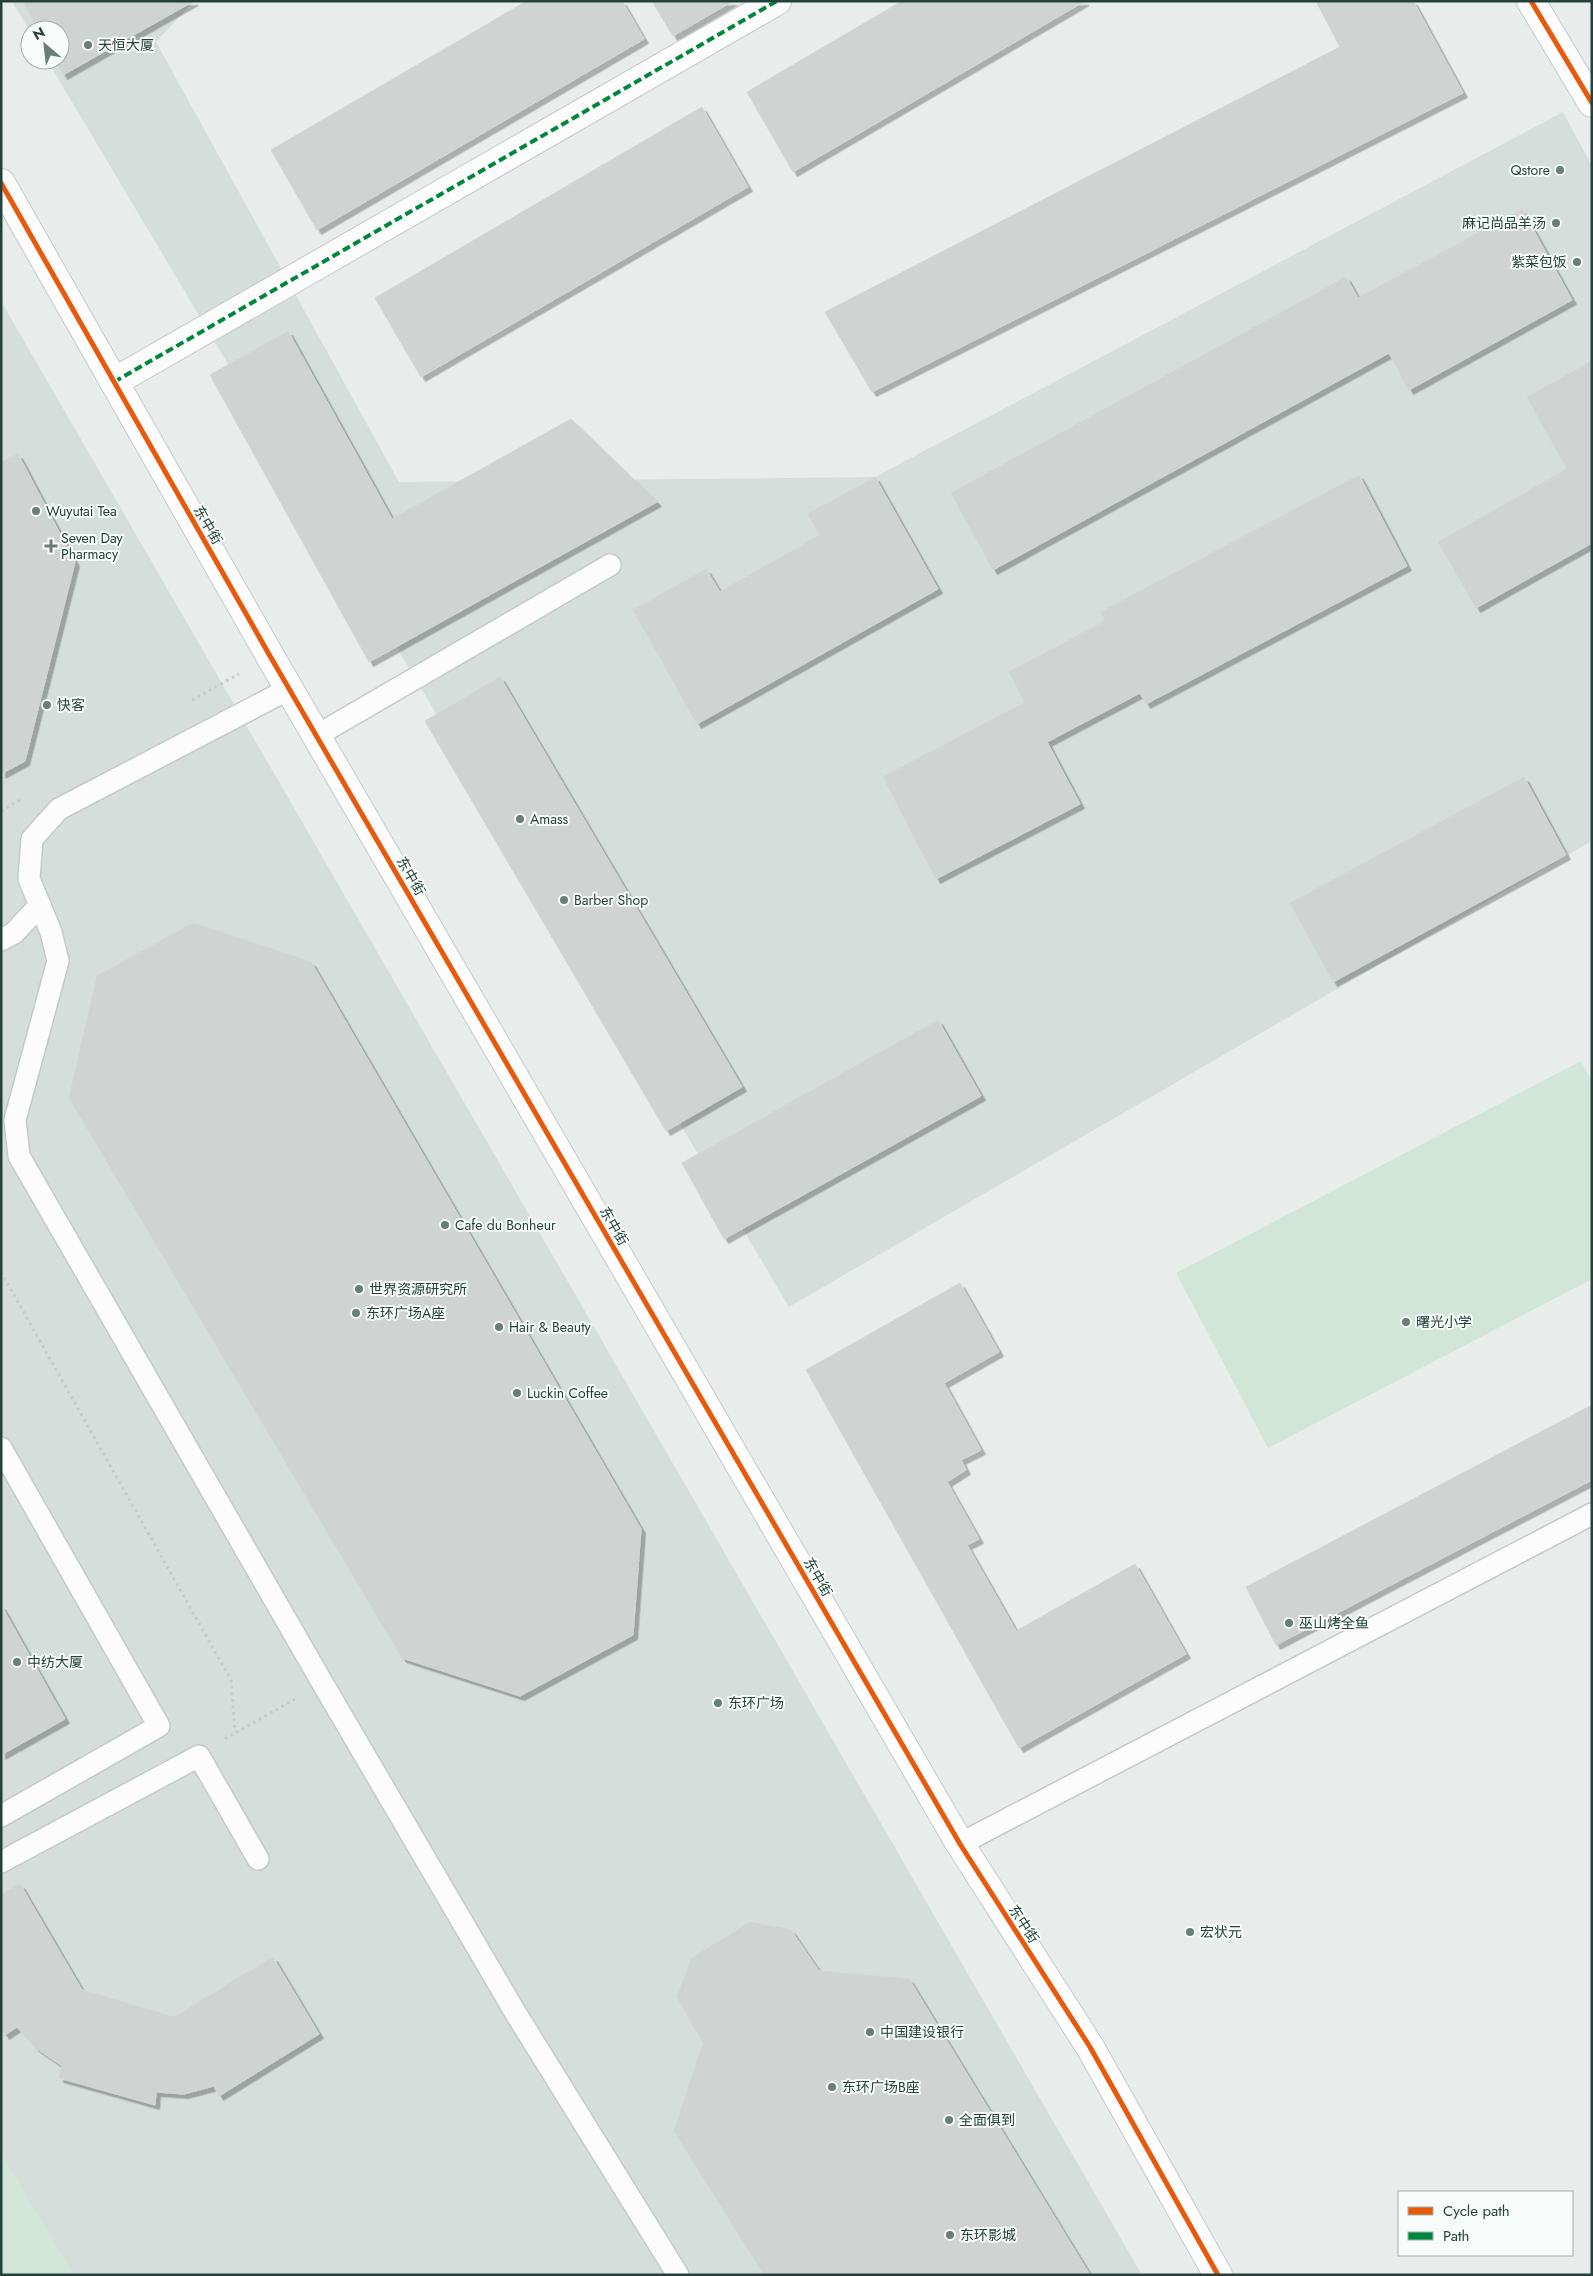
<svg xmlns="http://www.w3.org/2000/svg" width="1593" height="2276" font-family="Jost,'Noto Sans SC',sans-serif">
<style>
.built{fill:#d6dedb}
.green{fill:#d1e6d8}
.building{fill:#cfd4d2;stroke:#d1d6d4;filter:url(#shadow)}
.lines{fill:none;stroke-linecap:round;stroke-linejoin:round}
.lane-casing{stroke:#c5cac8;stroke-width:24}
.street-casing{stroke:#c5cac8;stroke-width:30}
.secondary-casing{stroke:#c3cbc8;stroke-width:30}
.path{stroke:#c3ccca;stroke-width:3;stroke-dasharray:2.5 4;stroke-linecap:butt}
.lane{stroke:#fcfcfc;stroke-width:21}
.street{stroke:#fcfcfc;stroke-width:28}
.secondary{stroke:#fcfcfc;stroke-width:28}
.quiet{stroke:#00873e;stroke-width:4;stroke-dasharray:8 4;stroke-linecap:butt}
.cycleway-casing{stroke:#f7fbf9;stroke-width:8}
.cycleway{stroke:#e8590c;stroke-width:5}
.poi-dot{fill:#697e78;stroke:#f7fbf9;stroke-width:2}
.labels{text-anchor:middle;stroke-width:4;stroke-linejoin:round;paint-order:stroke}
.poi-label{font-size:14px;fill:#24423a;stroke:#f7fbf9;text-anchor:start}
.street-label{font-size:14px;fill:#24423a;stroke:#f7fbf9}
</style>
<defs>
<filter id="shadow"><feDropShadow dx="4.5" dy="4.5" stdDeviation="0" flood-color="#0004"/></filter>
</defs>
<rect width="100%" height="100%" fill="#e8edeb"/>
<g class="built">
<path d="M12,1H194L156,42L399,482L875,477L1563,112L1592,166V841L789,1307L47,60H60V30L30,31Z"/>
<path d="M1,301L1142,2275H3L1,2271Z"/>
</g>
<g class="green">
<path d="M1581,1061L1592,1082V1279L1268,1448L1176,1273Z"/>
<path d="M1,2153L74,2275H1Z"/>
</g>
<g class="building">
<path d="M23,1H194L63,75L55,60H60V30H38Z"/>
<path d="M527,1H622L644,39L317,230L271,150Z"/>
<path d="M652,1H733L673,36Z"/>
<path d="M902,1H1085L793,172L747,92Z"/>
<path d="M1316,1H1413L1463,93L872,392L825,312L1340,47Z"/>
<path d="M702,107L748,187L421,377L375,298Z"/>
<path d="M1522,209L1572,300L1409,390L1389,353L993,570L951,493L1346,277L1358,298Z"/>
<path d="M288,331L392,519L571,419L657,502L369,662L210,375Z"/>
<path d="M1592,361V543L1476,608L1438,542L1567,469L1527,397Z"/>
<path d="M18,454L75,562L25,761L1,774V462Z"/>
<path d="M1359,475L1407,566L1146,704L1140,693L1047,742L1080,804L936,879L883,777L1025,702L1009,672L1105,621L1101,612Z"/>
<path d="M875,477L938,589L697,724L633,610L706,569L720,592L820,535L808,514Z"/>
<path d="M500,677L742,1087L666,1131L425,721Z"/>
<path d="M1524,777L1566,855L1333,982L1290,903Z"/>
<path d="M193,923L311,962L641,1529L633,1635L520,1696L402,1658L69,1098L97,976Z"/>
<path d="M938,1020L981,1096L724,1239L682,1163Z"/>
<path d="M960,1283L999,1352L944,1383L981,1450L961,1460L966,1470L947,1482L979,1539L967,1545L1016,1631L1135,1564L1186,1654L1019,1748L806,1370Z"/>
<path d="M1592,1405V1480L1276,1645L1246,1587Z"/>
<path d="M1,1605L65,1719L1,1755Z"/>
<path d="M20,1884L82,1990L174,2017L273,1957L319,2034L219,2096L214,2086L184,2094L156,2092L155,2105L59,2078L62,2066L36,2048L17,2027L5,2035L1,2029V1895Z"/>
<path d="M750,1922L791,1930L819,1971L909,1979L1090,2275H764L674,2131L703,2043L677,1997L692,1958Z"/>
</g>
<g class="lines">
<defs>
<g id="lane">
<path d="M289,689L59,809L32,839L29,879L51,932L58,961L15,1120L19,1156L323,1684L515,2012L678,2275"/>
<path d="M316,736L610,565"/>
<path d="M1,940L14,933L40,905"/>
<path d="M1,1448L159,1726L1,1816"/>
<path d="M960,1844L1592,1514"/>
<path d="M1,1862L199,1756L258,1859"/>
</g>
<path id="street" d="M114,382L777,1"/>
<g id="secondary">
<path d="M1531,1L1592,103"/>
<path d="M1,183L270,656L960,1844L1090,2047L1218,2275"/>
</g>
</defs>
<use href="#lane" class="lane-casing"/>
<use href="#street" class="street-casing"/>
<use href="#secondary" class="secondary-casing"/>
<g class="path">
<path d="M192,700L239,674"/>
<path d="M1,811L22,799"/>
<path d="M1,1272L231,1680L235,1732"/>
<path d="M225,1739L295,1699"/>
</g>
<use href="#lane" class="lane"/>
<use href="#street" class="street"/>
<use href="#secondary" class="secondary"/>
<path class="quiet" d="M114,382L777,1"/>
<defs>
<g id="cycleway">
<path d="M1531,1L1592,103"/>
<path d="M1,183L270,656L960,1844L1090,2047L1218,2275"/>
</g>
</defs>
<use href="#cycleway" class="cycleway-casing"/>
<use href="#cycleway" class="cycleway"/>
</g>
<g class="poi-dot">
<circle cx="88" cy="45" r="5"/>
<circle cx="1560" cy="170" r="5"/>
<circle cx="1556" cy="223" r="5"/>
<circle cx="1577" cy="262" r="5"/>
<circle cx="36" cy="511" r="5"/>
<path d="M48.5 538.5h5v5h5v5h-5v5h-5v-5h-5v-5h5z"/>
<circle cx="47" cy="705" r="5"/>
<circle cx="520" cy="819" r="5"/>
<circle cx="564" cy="900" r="5"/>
<circle cx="445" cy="1225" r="5"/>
<circle cx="359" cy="1289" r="5"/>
<circle cx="356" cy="1313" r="5"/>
<circle cx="1406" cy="1322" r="5"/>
<circle cx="499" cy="1327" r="5"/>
<circle cx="517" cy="1393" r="5"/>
<circle cx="1289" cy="1623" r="5"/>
<circle cx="17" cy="1662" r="5"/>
<circle cx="718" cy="1703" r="5"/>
<circle cx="1190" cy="1932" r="5"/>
<circle cx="870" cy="2032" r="5"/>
<circle cx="832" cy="2087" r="5"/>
<circle cx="949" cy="2120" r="5"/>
<circle cx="950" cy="2235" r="5"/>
</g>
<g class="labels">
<g class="poi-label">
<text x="98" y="50">天恒大厦</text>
<text x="1550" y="175" text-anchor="end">Qstore</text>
<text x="1546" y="228" text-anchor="end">麻记尚品羊汤</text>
<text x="1567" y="267" text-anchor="end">紫菜包饭</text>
<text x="46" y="516">Wuyutai Tea</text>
<text x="61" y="543">Seven Day<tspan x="61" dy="16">Pharmacy</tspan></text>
<text x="57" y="710">快客</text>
<text x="530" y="824">Amass</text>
<text x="574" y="905">Barber Shop</text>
<text x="455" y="1230">Cafe du Bonheur</text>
<text x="369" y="1294">世界资源研究所</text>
<text x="366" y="1318">东环广场A座</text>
<text x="1416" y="1327">曙光小学</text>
<text x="509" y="1332">Hair &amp; Beauty</text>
<text x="527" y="1398">Luckin Coffee</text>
<text x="1299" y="1628">巫山烤全鱼</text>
<text x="27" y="1667">中纺大厦</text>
<text x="728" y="1708">东环广场</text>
<text x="1200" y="1937">宏状元</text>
<text x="880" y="2037">中国建设银行</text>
<text x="842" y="2092">东环广场B座</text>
<text x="959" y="2125">全面俱到</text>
<text x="960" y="2240">东环影城</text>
</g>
<g class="street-label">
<text transform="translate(208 525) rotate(60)" y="5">东中街</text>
<text transform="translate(411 876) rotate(60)" y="5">东中街</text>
<text transform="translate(614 1226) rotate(60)" y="5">东中街</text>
<text transform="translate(818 1577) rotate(60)" y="5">东中街</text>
<text transform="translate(1024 1924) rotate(57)" y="5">东中街</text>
</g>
</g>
<rect width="1593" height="2276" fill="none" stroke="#24423a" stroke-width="5"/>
<rect x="1398" y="2191" width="175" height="65" fill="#f7fbf9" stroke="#a3b1ad"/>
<rect x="1408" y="2207" width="25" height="8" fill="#e8590c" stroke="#a3b1ad"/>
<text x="1443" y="2216" font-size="15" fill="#24423a">Cycle path</text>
<rect x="1408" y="2232" width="25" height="8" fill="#00873e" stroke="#a3b1ad"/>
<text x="1443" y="2241" font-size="15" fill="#24423a">Path</text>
<g transform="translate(45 45) rotate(332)"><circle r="24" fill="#f7fbf9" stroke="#a3b1ad"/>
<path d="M0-4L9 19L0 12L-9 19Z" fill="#697e78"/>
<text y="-8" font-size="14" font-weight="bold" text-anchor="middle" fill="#24423a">N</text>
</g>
</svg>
